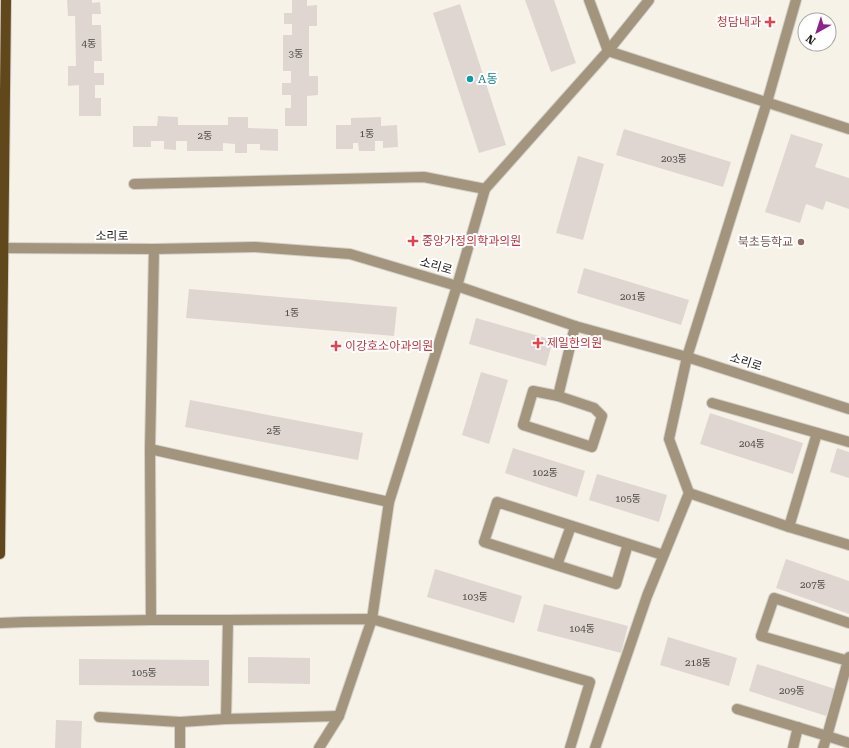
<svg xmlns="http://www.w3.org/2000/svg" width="849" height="748" font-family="'Roboto Serif','Noto Sans KR',serif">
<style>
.building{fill:#e0d6d1}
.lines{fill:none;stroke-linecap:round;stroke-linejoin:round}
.minor-casing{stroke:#d3d0c7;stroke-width:12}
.major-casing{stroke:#d3d0c7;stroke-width:12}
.minor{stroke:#a2947d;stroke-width:10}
.major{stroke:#60471c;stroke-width:10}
.health-dot{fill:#e0444e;stroke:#fff;stroke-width:1.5}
.culture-dot{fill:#0f9aa8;stroke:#fff;stroke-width:1.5}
.education-dot{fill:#8d6e63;stroke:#fff;stroke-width:1.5}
.labels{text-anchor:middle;stroke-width:4;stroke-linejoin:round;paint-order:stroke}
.number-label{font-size:10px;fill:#4e4a46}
.health-label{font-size:12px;fill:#be3a42;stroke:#fff;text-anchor:start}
.culture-label{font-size:12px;fill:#0d838f;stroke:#fff;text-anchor:start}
.street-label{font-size:12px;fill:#1d1b18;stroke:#fff}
.education-label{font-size:12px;fill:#785e54;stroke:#fff;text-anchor:end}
</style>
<rect width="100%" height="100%" fill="#f6f2e8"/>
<g class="building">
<path d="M67,0H92V3L100,2L101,14H92V25H101L102,61H94V73H104V85H95V98H101V116H79V85L68,86V66H76L75,16H68Z"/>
<path d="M292,0H307V6L317,5V26H309V76H318V95L307,96V126H285V108H291V95H282V83H291V71H283V35H292V24H284V13H292Z"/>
<path d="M525,0H554L576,63L551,72Z"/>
<path d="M460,4L506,145L479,153L433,13Z"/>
<path d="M158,116L178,117V125H228V117H248V128L278,129V151L260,150V144H247V153H235V144L223,143V151H187V141H176V150L164,149V141H151V147H133V126H157Z"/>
<path d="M381,117V126L397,125L398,147L383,148V141H375V151H359L358,143H353V149H336V125H351V118Z"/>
<path d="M624,129L731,162L723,187L616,155Z"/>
<path d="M791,134L823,144L815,167L849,178V209L826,201L823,210L806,204L800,223L765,212Z"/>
<path d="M578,156L604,164L583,240L556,233Z"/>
<path d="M584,268L689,300L681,325L577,293Z"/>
<path d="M189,289L397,307L394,336L186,318Z"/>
<path d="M476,318L553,340L546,366L469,344Z"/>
<path d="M481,372L508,380L489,444L462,435Z"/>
<path d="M190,400L363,433L358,460L185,427Z"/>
<path d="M710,413L803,443L793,474L700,444Z"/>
<path d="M513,448L585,471L577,497L505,473Z"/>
<path d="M837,448L849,452V478L830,472Z"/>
<path d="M597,474L667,495L659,522L589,500Z"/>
<path d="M786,559L849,581V614L776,588Z"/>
<path d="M435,569L522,596L514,623L427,597Z"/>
<path d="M544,604L628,626L621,653L537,631Z"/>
<path d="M668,637L737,658L729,686L660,665Z"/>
<path d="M248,657L310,658V684L248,683Z"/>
<path d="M79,659L209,660V686L79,685Z"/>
<path d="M757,664L835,689L826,716L749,691Z"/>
<path d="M56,720L82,721L81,748H55Z"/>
</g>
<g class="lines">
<defs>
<g id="minor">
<path d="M589,0L608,51L849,129"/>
<path d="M134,184L424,177L485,189"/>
<path d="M0,248L154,249L255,247L350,254L457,286L575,326L687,357L849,409"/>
<path d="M533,391L558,396L594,408L602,416L592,447L523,425Z"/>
<path d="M558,396L575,326"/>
<path d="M712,403L849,442"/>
<path d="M150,449L389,502"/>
<path d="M689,493L789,527L849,545"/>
<path d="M789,527L817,433"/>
<path d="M628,544L616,584L484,542L497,502L663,555"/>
<path d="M557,565L571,526"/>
<path d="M151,620L150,449L154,249"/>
<path d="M228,620L226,719L339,716"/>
<path d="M0,623L25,622L151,620H228L372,619L590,682L570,748"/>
<path d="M848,661L761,636L774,598L849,623"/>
<path d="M737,709L827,736L849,657"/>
<path d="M99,717L180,722L226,719"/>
<path d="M180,748V722"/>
<path d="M319,748L339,716L372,619L389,502L457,286L485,189L608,51L649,0"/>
<path d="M595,748L647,596L689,493L669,439L687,357L767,102L796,0"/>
<path d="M793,748L798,727"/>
<path d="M823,748L827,736L849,743"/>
</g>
<path id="major" d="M0,554L6,0"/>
</defs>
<use href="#minor" class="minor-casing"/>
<use href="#major" class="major-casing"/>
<use href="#minor" class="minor"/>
<use href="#major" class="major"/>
</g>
<g class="health-dot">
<path d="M768 16h4v4h4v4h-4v4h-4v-4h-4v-4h4z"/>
<path d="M411 235h4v4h4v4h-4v4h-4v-4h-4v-4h4z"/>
<path d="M536 337h4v4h4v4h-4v4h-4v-4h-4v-4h4z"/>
<path d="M334 340h4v4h4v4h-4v4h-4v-4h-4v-4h4z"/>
</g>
<circle class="culture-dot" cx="470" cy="79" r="4"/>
<circle class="education-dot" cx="801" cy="242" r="4"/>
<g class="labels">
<g class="number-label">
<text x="89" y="47">4동</text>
<text x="296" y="57">3동</text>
<text x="367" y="137">1동</text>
<text x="205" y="139">2동</text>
<text x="674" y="162">203동</text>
<text x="633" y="300">201동</text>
<text x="292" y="316">1동</text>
<text x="274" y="434">2동</text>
<text x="752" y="447">204동</text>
<text x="545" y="476">102동</text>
<text x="628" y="502">105동</text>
<text x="813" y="588">207동</text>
<text x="475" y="600">103동</text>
<text x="582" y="632">104동</text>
<text x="698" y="666">218동</text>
<text x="144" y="676">105동</text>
<text x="792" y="694">209동</text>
</g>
<g class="health-label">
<text x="761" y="26" text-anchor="end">청담내과</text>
<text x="422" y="245">중앙가정의학과의원</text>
<text x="547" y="347">제일한의원</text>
<text x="345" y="350">이강호소아과의원</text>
</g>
<g class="culture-label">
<text x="478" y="83">A동</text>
</g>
<g class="street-label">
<text x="112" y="240">소리로</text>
<text transform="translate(436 266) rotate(16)" y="4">소리로</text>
<text transform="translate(746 362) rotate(18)" y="4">소리로</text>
</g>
<g class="education-label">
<text x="793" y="246">북초등학교</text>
</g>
</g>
<g transform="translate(817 32) rotate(219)"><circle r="19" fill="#ffffff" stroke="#a5a4a3"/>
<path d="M0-3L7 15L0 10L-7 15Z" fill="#8b2388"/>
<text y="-6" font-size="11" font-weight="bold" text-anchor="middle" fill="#1d1b18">N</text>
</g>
</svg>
